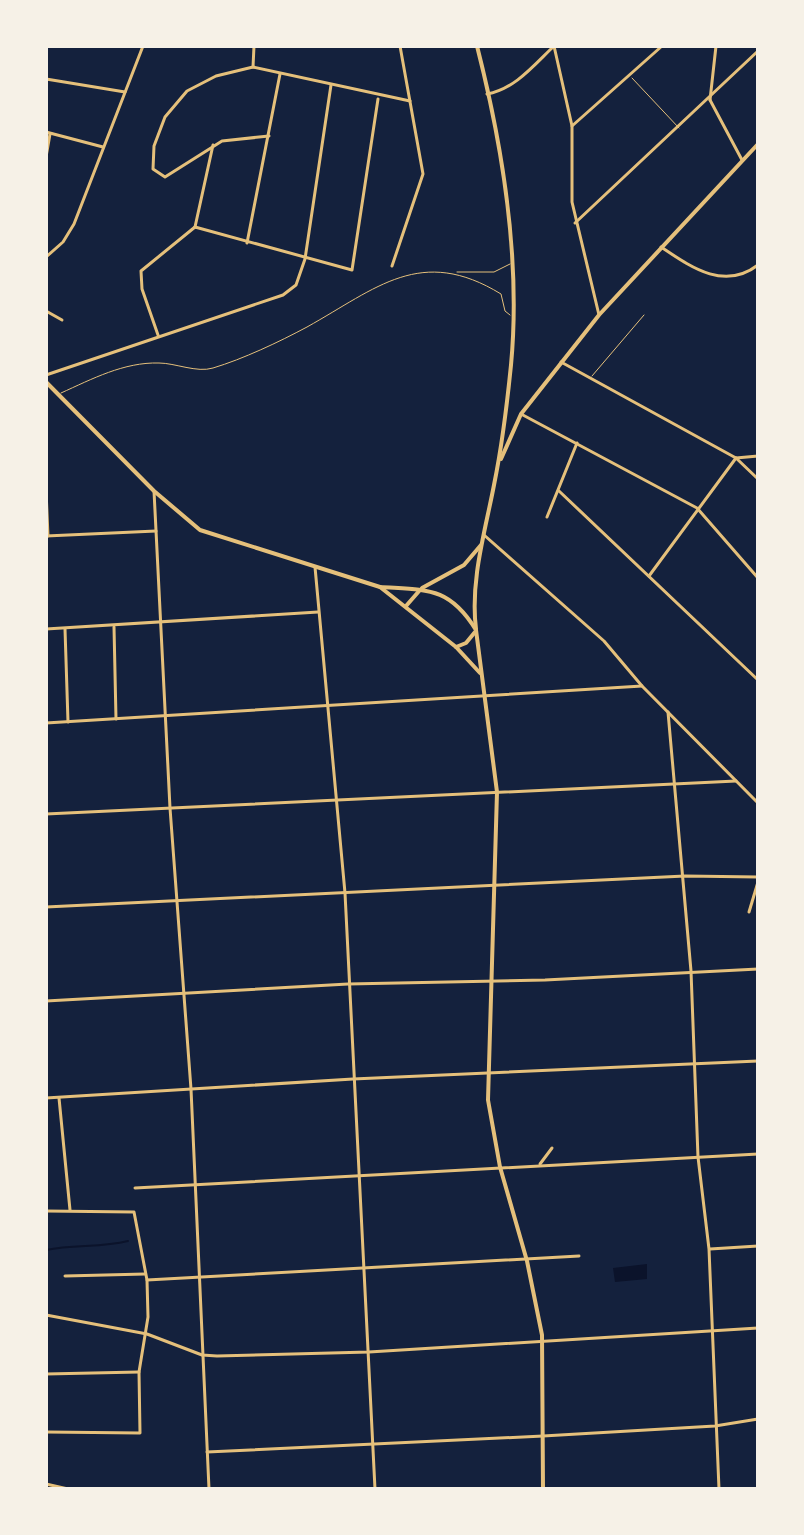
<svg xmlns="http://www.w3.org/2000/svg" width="804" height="1535" font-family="Arial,sans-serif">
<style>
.water{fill:#0b132b}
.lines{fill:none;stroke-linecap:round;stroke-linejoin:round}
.stream{stroke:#0b132b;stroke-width:2}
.service{stroke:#e5c07b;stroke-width:1}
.minor{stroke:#e5c07b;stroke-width:3}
.tertiary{stroke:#e5c07b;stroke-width:4}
.secondary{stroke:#e5c07b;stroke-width:4}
</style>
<rect width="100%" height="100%" fill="#14213d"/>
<path class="water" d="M647,1264V1279L615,1282L613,1268Z"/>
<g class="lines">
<path class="stream" d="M46,1250C75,1244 100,1248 128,1241"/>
<g class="service">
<path d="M632,78L679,128"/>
<path d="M457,272H494L510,264"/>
<path d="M592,376L644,315"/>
<path d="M61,393C92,379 124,362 159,363C175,363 197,373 213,368C243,359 279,342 307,327C377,288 421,245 501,294L505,311L510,315"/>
</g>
<g class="minor">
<path d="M272,46H284"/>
<path d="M554,46L572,126V202L599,315"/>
<path d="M253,67L254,46"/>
<path d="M46,79L125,92"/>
<path d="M487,94C515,89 534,65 554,46"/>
<path d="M710,100L742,160"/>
<path d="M710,100L716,46"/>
<path d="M572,126L662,46"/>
<path d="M46,132L103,147"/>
<path d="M269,136L222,141L165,177L153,169L154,146L165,117L187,91L216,76L253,67L410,101"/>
<path d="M46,157L50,134"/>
<path d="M575,223L758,51"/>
<path d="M195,227L352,270L378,99"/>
<path d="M195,227L213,145"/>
<path d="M247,243L280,74"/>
<path d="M661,247C691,267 724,291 758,265"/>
<path d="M46,257L63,242L74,224L143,46"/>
<path d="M392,266L423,174L400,46"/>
<path d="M46,311L62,320"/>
<path d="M158,335L142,289L141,271L195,227"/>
<path d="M561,362L736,458L758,479"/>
<path d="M46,375L283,295L296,285L305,259L331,85"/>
<path d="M521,414L697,508L758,578"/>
<path d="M736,458L758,456"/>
<path d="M46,490L48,536"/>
<path d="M154,491L170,808L191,1089L209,1489"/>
<path d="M559,491L758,680"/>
<path d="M547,517L577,443"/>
<path d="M484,535L604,641L642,686L758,803"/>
<path d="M46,536L156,531"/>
<path d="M315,567L345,893L375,1489"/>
<path d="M649,576L736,458"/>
<path d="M114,627L116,719"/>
<path d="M46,629L318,612"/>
<path d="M65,629L68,722"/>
<path d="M668,712L691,971L698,1157L709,1249L719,1489"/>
<path d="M46,723L642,686"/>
<path d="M46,814L736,781"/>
<path d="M46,907L685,876L758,877"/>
<path d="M749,912L758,882"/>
<path d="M46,1001L348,984L545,980L758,969"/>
<path d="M46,1098L353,1079L758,1061"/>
<path d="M59,1098L70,1210"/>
<path d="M540,1164L552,1148"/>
<path d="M135,1188L758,1154"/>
<path d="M46,1211L134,1212L147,1280L148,1317L139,1372L140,1433L46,1432"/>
<path d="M710,1249L758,1246"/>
<path d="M65,1276L145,1274"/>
<path d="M147,1280L579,1256"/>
<path d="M46,1315L147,1334L202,1355L217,1356L369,1352L758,1328"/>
<path d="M46,1374L139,1372"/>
<path d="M207,1452L543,1436L715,1426L758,1419"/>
<path d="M46,1484L68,1489"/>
</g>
<g class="tertiary">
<path d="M501,459L521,414L599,315L758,144"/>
<path d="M422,588L464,565L481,545"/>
<path d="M476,629C470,581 485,532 494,485C502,446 507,405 511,365C521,259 503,148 477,46"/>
</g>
<g class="secondary">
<path d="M46,382L154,491L200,530L380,587L456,647L480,673"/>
<path d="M380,587C426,590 449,586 476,630L497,792L488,1100L500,1167L527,1261L542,1335L543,1489"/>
<path d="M406,606L420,590"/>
<path d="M456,647L466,643L475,632"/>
</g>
</g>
<rect width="804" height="1535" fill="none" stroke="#f6f1e7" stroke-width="96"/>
</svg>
